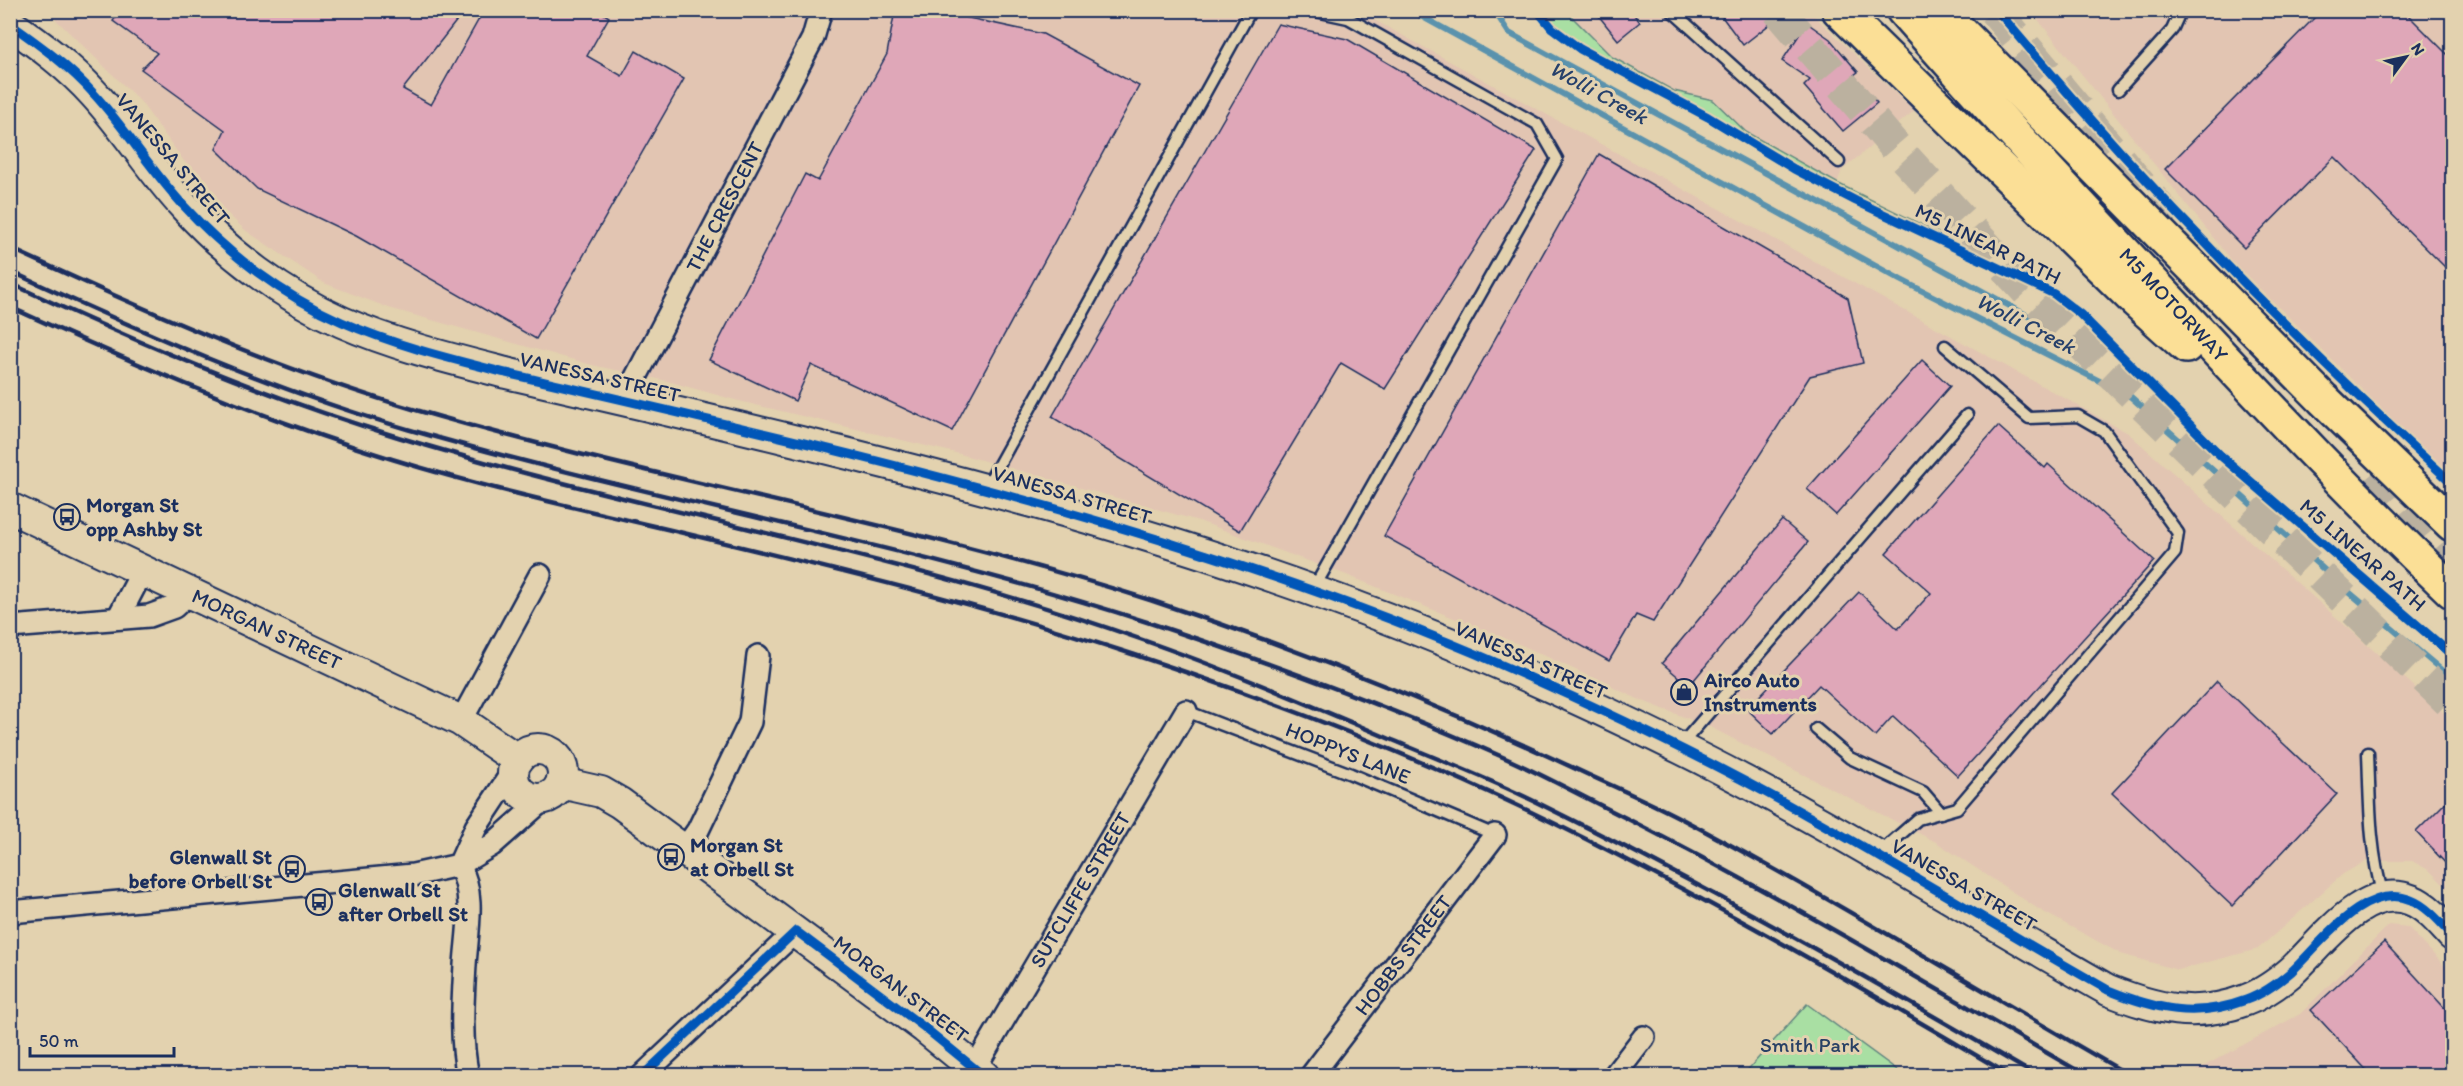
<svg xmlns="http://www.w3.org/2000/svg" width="2463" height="1086" font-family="Itim,sans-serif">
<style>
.built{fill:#e2c5b2}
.green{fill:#a9dfa3;stroke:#628780;stroke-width:1.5}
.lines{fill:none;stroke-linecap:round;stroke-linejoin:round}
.stream{stroke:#5a92ad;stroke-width:6}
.building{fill:#dfa7b8;stroke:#1b2f5e;stroke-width:1.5}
.highway-tunnel{stroke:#bbb19f;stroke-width:33;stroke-dasharray:33 16;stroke-linecap:butt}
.lane-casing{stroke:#1b2f5e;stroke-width:15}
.street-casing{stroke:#1b2f5e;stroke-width:26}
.secondary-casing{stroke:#1b2f5e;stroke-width:34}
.highway-casing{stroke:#1b2f5e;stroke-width:38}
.lane{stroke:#e3d2af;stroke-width:10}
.street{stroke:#e3d2af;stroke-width:21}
.secondary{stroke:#e3d2af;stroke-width:30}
.highway{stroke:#fbdf96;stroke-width:33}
.rail{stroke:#1b2f5e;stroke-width:4.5}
.cycleway-casing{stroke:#e3d2af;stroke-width:13}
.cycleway{stroke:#0057b8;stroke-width:9}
.labels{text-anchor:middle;stroke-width:6;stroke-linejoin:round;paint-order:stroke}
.street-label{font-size:21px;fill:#1b2f5e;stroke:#e3d2af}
.poi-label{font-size:21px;font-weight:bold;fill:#1b2f5e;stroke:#e3d2af;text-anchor:start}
.park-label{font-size:21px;fill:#294165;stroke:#e3d2af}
.water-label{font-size:22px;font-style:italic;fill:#26406b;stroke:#e3d2af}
</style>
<rect width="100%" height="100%" fill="#e3d2af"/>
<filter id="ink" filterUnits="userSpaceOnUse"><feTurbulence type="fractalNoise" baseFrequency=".0167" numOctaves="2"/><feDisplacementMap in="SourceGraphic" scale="12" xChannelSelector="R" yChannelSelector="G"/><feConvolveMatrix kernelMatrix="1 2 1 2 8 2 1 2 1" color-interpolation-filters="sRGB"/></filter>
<g filter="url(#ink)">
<g class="built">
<path d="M47,11H1358L2128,433L2452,720V893L2429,870L2412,861H2366L2343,874L2258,949L2178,970L2121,954L2040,910L1936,842L1710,727L1640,700L1526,647L1344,574L1199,521L960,454L735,400L667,381L592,365L389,308L324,283L245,230L211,198L140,101Z"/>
<path d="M1566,11H1809L1914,111L1842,170L1837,183L1746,132L1713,100L1674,91L1612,57Z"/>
<path d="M2031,11H2452V474L2399,426L2233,262Z"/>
<path d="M2389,925L2408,927L2452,974V1075L2186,1076L2300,1014Z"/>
</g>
<g class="green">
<path d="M1542,11H1566L1612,57L1674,91L1713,100L1746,132L1837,183L1953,240L1952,242L1859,198L1780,155L1712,114L1572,40Z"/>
<path d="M1807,1004L1904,1075H1743Z"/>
</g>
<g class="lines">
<g class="stream">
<path d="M1410,10L1901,280L2131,397L2349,592L2452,679"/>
<path d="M1494,10L1509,33L2052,329"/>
</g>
</g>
<g class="building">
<path d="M121,10H465L403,89L431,105L484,10H598L609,17L587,56L622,76L636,51L684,79L536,339L356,236L257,189L216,149L225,130L141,69L157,53L113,21Z"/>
<path d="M895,10H932L1043,34L1139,86L952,431L811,365L795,401L709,360L805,174L818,181L887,54Z"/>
<path d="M1594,10H1630L1640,22L1618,40Z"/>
<path d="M1717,10H1788L1743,45Z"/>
<path d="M2322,10H2403L2452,59V274L2334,157L2244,248L2165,169Z"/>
<path d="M1807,23L1830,39L1858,72L1854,75L1877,103L1843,131L1804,86L1810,80L1782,61Z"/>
<path d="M1278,24L1347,39L1536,150L1385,389L1341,363L1240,531L1052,417Z"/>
<path d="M1599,154L1848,298L1863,363L1810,376L1653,622L1636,615L1609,661L1384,536Z"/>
<path d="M1922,360L1950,386L1836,515L1807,489Z"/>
<path d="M1998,426L2045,468L2048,464L2154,561L1958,776L1893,716L1875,736L1819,685L1773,734L1747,709L1859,592L1898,629L1931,593L1886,553Z"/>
<path d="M1782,520L1808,542L1689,686L1662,663Z"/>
<path d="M2217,681L2337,794L2232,906L2112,793Z"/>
<path d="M2452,796V870L2416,832Z"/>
<path d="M2384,942L2452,1016V1076H2372L2311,1010Z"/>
</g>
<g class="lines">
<g class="highway-tunnel">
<path d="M1778,10L1904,157L2028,292L2452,704"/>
<path d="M1994,10L2197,253"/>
<path d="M2378,469L2452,558"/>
</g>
<defs>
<g id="lane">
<path d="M1311,10L1348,18L1537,124L1557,159L1314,588"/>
<path d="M1671,10L1839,162"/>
<path d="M2118,90L2172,30L2181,10"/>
<path d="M987,486L1251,10"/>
<path d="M1186,711L1351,774L1495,835"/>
<path d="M1816,729L1850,758L1923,792L1941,813"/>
<path d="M1680,746L1967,415"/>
<path d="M2368,753C2370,801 2369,849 2383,895"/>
<path d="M1878,854L1918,819L1957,808L2175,553L2178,533L2104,431L2078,416L2029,418L1945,346"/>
</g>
<g id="street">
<path id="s1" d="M624,400L813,38L821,10"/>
<path d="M118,618L143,570"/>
<path d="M10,627L149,616L174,607L190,592"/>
<path d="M461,721L540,575"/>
<path d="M684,850L698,830L750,722L758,656"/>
<path d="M459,865C476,895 467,932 465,965C463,1001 460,1040 468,1076"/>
<path d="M459,865L476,827L513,771"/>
<path d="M10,912L413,875L459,865L492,845L545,798"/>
<path id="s2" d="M975,1068L1186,711"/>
<path d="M642,1076L796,931"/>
<path id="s3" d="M1311,1076L1495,835"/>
<path d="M1614,1076L1644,1037"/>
</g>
<g id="secondary">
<path d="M10,24C40,45 70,67 94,94C127,130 152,172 185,207C228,254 283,296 342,322C394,345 451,359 506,373C844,451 1185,527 1504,666C1608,712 1710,760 1808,816C1909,872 2007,933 2108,990C2155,1009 2196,1019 2246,1000C2263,994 2278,983 2292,971C2321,944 2365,881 2411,900C2427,906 2441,923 2452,935"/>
<path id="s4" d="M10,508L461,721L518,760"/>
<circle cx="538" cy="774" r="25"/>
<path d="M561,783L601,792L620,803L925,1028L984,1076"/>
</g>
<g id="highway">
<path d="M1839,10L2136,301L2186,346"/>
<path id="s5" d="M1903,10C1995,115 2091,217 2186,318C2273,411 2360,503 2452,591"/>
<path d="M1939,10L2323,399L2452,524"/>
</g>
</defs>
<use href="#lane" class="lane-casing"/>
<use href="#street" class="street-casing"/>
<use href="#secondary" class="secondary-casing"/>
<use href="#highway" class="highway-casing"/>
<use href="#lane" class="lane"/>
<use href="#street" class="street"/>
<use href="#secondary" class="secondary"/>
<use href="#highway" class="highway"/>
<g class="rail">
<path d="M10,248C142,309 276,369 416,410C659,481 909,523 1150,600C1296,648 1439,705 1578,770C1612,786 1648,801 1682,819C1834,899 1981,991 2131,1076"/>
<path d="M10,271C140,331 270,389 407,429C652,500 905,543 1147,622C1268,662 1388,706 1505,758C1539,773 1572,791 1606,808C1770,890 1928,984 2087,1076"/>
<path d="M10,283C138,343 263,396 398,437C643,512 898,553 1140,639C1226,669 1310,705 1395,741C1442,761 1490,779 1536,802C1707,886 1872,980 2037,1076"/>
<path d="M10,307C135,364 261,419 392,459C485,488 581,509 675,531C830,568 984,605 1135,655C1268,699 1401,750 1527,810C1693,890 1853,982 2011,1076"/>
</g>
<defs>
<g id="cycleway">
<path d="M1537,10L1552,28L1580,49L1708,117L1794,169L1856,201L2054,294L2080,314L2220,455L2452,655"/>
<path d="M1997,10C2137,179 2290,335 2452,483"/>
<path d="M10,24C40,45 70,67 94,94C127,130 152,172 185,207C228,254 283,296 342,322C394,345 451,359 506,373C844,451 1185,527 1504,666C1608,712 1710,760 1808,816C1909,872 2007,933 2108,990C2155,1009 2196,1019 2246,1000C2263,994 2278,983 2292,971C2321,944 2365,881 2411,900C2427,906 2441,923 2452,935"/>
<path d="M642,1076L796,931L925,1028L984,1076"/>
</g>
</defs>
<use href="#cycleway" class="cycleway-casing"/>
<use href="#cycleway" class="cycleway"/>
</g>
</g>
<defs>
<symbol id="bus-ring" viewBox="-11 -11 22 22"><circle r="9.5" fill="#e3d2af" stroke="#1b2f5e" stroke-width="1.5"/><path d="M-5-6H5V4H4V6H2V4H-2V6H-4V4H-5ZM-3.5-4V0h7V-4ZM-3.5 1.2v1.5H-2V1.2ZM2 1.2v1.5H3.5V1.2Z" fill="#1b2f5e"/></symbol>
<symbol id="shop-ring" viewBox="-11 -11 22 22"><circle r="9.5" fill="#e3d2af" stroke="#1b2f5e" stroke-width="1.5"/><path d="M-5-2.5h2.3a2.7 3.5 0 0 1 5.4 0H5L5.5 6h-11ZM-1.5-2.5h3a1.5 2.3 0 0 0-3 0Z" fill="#1b2f5e"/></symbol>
</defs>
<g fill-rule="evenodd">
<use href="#bus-ring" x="52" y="502" width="30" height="30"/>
<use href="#shop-ring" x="1669" y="677" width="30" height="30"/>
<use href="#bus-ring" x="656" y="842" width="30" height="30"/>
<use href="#bus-ring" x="277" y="854" width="30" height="30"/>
<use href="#bus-ring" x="304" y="887" width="30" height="30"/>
</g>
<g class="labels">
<g class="street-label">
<text transform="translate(173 159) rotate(50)" y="7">VANESSA STREET</text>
<text dy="7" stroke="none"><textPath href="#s1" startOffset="218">THE CRESCENT</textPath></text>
<text transform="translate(1988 244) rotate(26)" y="7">M5 LINEAR PATH</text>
<text dy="7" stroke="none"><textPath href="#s5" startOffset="400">M5 MOTORWAY</textPath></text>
<text transform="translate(600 377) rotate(13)" y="7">VANESSA STREET</text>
<text transform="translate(1072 495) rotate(16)" y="7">VANESSA STREET</text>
<text transform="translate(2363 555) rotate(41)" y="7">M5 LINEAR PATH</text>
<text dy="7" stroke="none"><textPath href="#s4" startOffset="284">MORGAN STREET</textPath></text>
<text transform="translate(1531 660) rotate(24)" y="7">VANESSA STREET</text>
<text transform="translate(1348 753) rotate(22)" y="7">HOPPYS LANE</text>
<text transform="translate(1964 885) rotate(30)" y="7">VANESSA STREET</text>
<text dy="7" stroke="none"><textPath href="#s2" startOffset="207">SUTCLIFFE STREET</textPath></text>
<text dy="7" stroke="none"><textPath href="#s3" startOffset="152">HOBBS STREET</textPath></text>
<text transform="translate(901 989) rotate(37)" y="7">MORGAN STREET</text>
</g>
<g class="poi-label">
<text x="86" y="512">Morgan St<tspan x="86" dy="24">opp Ashby St</tspan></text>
<text x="1704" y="687">Airco Auto<tspan x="1704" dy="24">Instruments</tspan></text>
<text x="690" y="852">Morgan St<tspan x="690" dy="24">at Orbell St</tspan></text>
<text x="272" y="864" text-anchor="end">Glenwall St<tspan x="272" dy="24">before Orbell St</tspan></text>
<text x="338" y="897">Glenwall St<tspan x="338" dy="24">after Orbell St</tspan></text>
</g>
<g class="park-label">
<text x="1810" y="1052">Smith Park</text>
</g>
<g class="water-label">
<text transform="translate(1599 92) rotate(29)" y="8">Wolli Creek</text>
<text transform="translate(2026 323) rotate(27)" y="8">Wolli Creek</text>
</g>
</g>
<rect width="2463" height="1086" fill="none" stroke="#e3d2af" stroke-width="36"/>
<rect x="18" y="18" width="2427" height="1050" fill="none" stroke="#1b2f5e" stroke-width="2" filter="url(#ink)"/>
<g transform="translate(2406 57) rotate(57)" stroke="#e3d2af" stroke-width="4.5" paint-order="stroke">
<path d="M0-4.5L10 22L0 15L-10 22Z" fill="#1b2f5e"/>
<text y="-9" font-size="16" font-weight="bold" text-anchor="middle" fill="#1b2f5e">N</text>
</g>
<path d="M30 1047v9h144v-9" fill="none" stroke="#1b2f5e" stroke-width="3"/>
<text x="39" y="1047" font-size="18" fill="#1b2f5e" stroke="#e3d2af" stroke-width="4.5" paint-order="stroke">50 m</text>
</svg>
